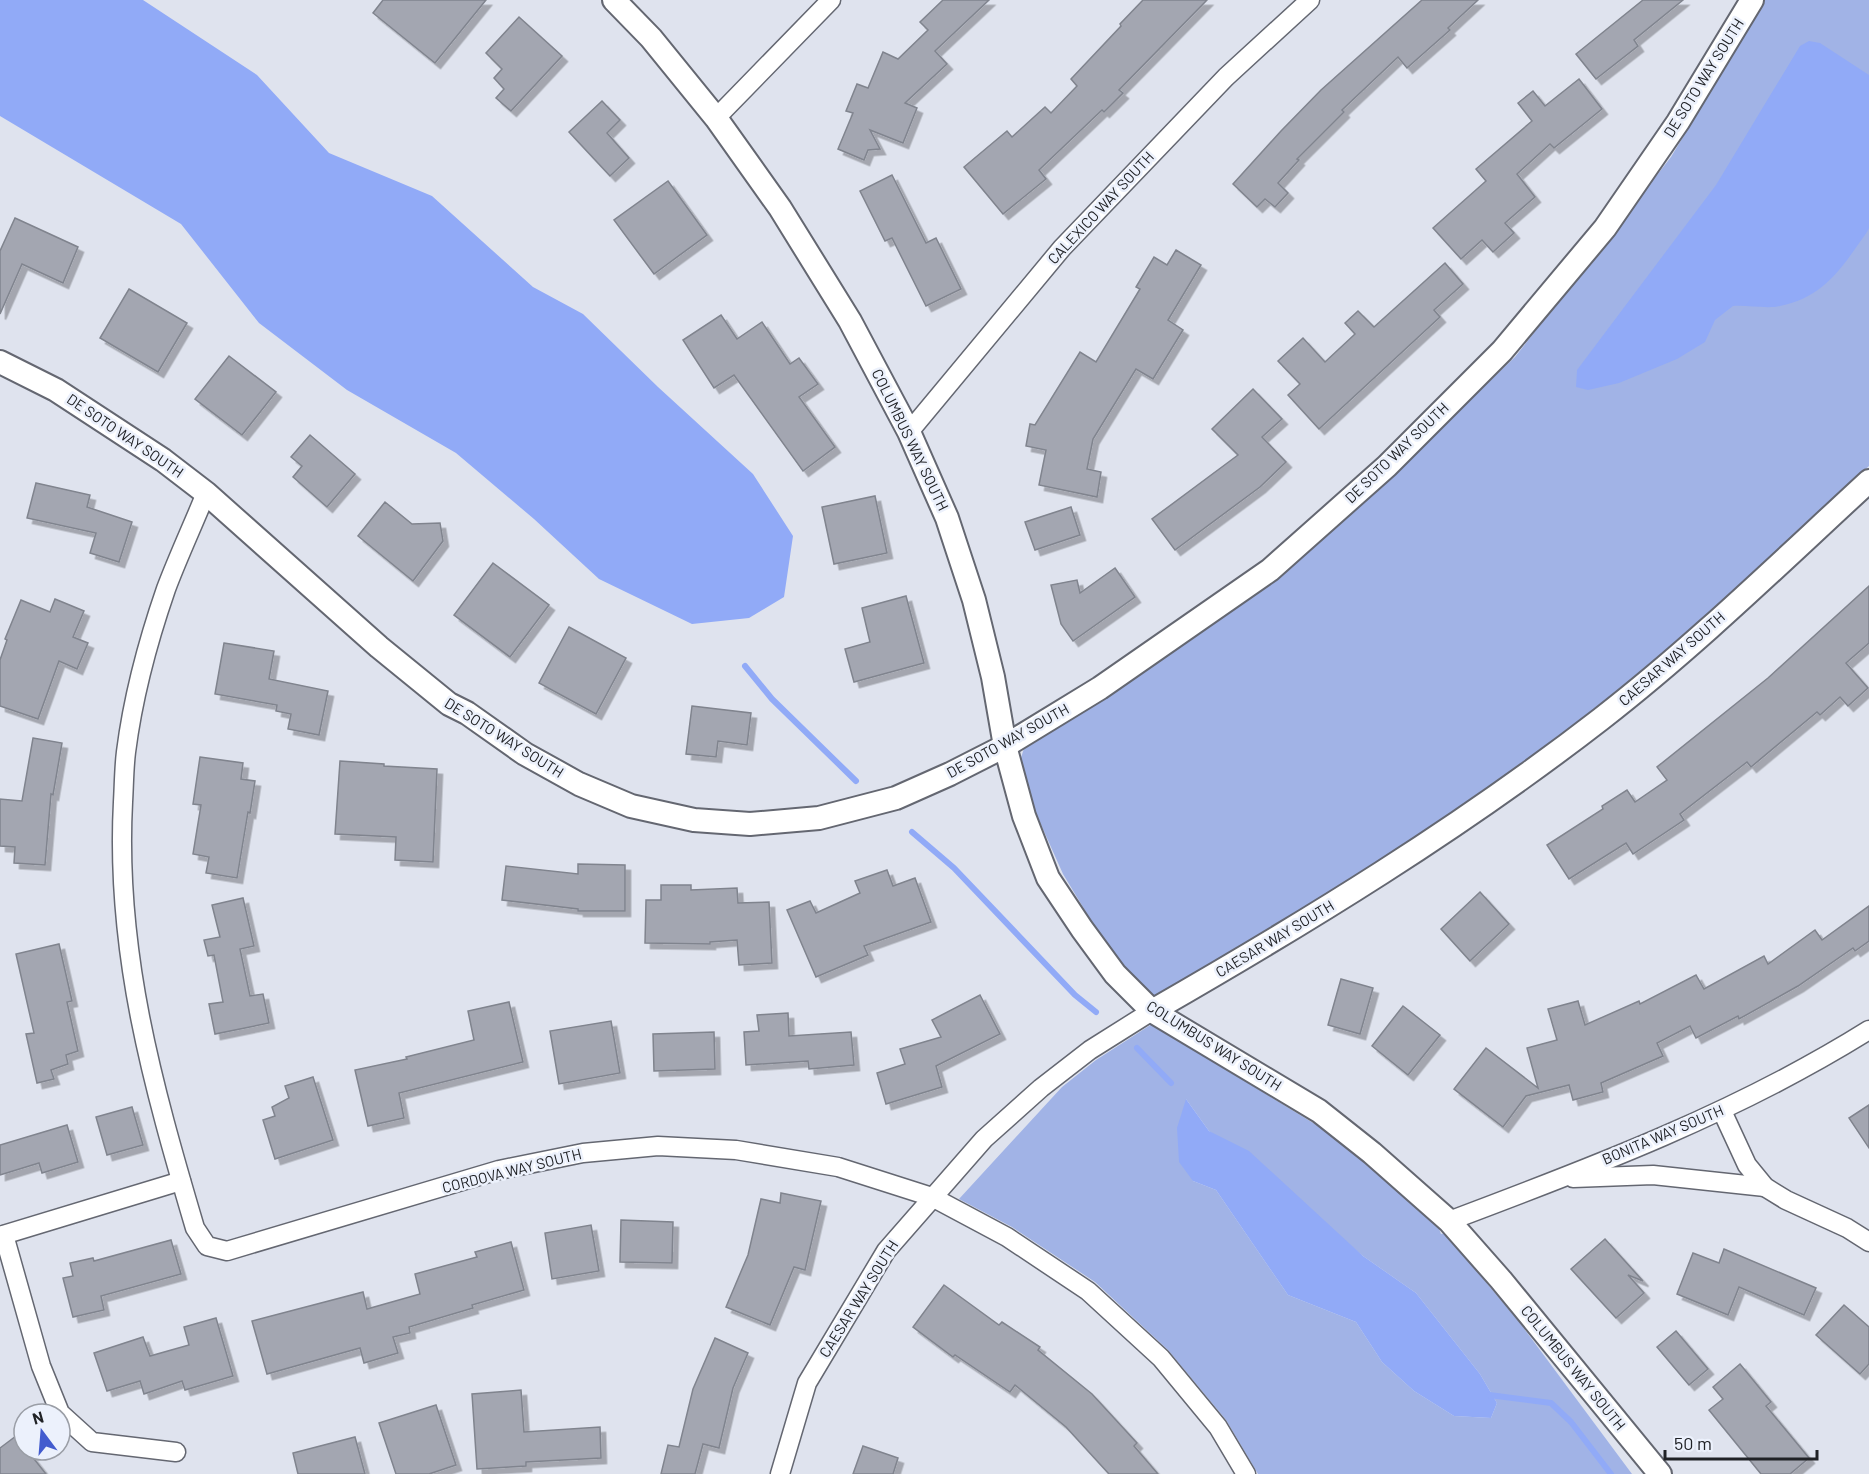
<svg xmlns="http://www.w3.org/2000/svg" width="1869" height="1474" font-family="Barlow,sans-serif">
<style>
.green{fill:#a1b3e6;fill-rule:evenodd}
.water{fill:#91aaf7}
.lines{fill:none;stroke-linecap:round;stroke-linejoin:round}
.stream{stroke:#91aaf7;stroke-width:6}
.building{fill:#a3a6b1;stroke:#80848e;stroke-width:1.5;filter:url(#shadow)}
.minor-casing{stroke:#646771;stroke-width:21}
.tertiary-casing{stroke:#646771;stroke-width:26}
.minor{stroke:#fff;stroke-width:18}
.tertiary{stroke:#fff;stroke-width:22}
.labels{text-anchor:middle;stroke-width:5;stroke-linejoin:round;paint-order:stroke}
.street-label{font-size:15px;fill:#202226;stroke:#ecf1fc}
</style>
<defs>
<filter id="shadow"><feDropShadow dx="5.5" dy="5.5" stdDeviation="0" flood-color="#0004"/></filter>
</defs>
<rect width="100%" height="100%" fill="#dfe3ee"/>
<g class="green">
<path d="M1761,0H1869V466C1779,548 1691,636 1594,710C1525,763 1453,815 1379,862C1305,909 1229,953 1153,997L1125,970L1120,960L1101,937L1063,874L1034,809L1020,761L1025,745L1369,496L1515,357L1671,157L1738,45Z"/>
<path d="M1152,1024L1375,1161L1438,1226L1441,1234L1445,1233L1520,1323L1632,1474H1258L1226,1420L1168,1350L1095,1282L1012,1227L959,1199L1062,1087L1096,1060ZM1186,1099L1209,1131L1363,1256L1416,1293L1480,1374L1497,1403L1491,1418L1454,1416L1414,1391L1382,1362L1356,1322L1288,1295L1216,1190L1193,1181Z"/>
</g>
<g class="water">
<path d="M0,0H143L257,75L329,153L432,196L533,287L583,314L658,387L753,474L793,536L784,597L749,618L692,624L599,579L534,519L456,453L347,390L259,323L181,224L0,116Z"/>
<path d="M1809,41L1820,43L1869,75V228L1867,232C1842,267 1825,297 1780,306C1768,309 1747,305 1733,306L1715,320L1705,342L1677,359L1619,383L1588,390L1576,387L1577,370L1716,185L1800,46Z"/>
<path d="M1186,1099L1209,1131L1249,1151L1363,1256L1416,1293L1480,1374L1497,1403L1491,1418L1454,1416L1414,1391L1382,1362L1356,1322L1288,1295L1216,1190L1193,1181L1179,1162L1177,1128Z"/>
</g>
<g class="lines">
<g class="stream">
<path d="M745,666L772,699L856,781"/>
<path d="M912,832L954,868L1075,995L1096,1012"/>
<path d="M1137,1048L1171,1083"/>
<path d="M1489,1395L1551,1403L1571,1422L1611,1474"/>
</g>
</g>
<g class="building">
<path d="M383,0H486L435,63L373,13Z"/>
<path d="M943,0H989L935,51L947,64L905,103L917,108L903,143L870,130L880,149L868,150L864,160L838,149L853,113L846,111L857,84L868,88L883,52L898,59L928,30L920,22Z"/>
<path d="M1143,0H1207L1119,90L1123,93L1104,112L1102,110L1039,170L1046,179L1003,214L964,167L1007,131L1012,137L1045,107L1051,113L1077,86L1071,79L1121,26L1120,24Z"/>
<path d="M1422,0H1478L1448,28L1450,30L1407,68L1398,57L1342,110L1344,112L1297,159L1299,160L1278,183L1288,193L1275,207L1265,199L1257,207L1233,184L1281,131L1321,90Z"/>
<path d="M1643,0H1683L1634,40L1638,46L1596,79L1576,54Z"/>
<path d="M519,17L562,56L511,111L496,98L504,89L494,78L502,69L486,53Z"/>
<path d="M1579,79L1602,109L1554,148L1550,144L1517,174L1535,197L1505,223L1514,233L1493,252L1482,240L1461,259L1433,228L1486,181L1476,169L1532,121L1518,103L1533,91L1545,106Z"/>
<path d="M602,101L620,120L607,133L629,158L610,176L569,132Z"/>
<path d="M892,175L926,243L936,238L961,289L926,306L892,238L885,241L860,191Z"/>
<path d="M668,181L707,235L654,274L614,220Z"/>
<path d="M15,218L78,247L63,283L22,264L0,314V251Z"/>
<path d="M1176,250L1201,265L1168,320L1183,330L1153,379L1136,369L1093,439L1087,469L1101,472L1097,497L1039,485L1046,450L1026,446L1030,424L1035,425L1080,352L1096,362L1140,289L1136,287L1154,257L1167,265Z"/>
<path d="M1445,263L1463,284L1434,310L1440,317L1319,429L1288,395L1300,384L1278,361L1303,338L1325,362L1355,334L1345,323L1358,311L1374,327Z"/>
<path d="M129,289L187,323L158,372L100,338Z"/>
<path d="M721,315L737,339L762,322L790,364L799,358L818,384L799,397L835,447L803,471L734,375L714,388L683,340Z"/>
<path d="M229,356L276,392L242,435L195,399Z"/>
<path d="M1253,389L1282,419L1262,437L1286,462L1260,487L1175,550L1152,519L1238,455L1212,429Z"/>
<path d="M310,435L355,474L327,507L293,477L302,466L291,457Z"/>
<path d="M36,483L90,495L87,507L132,522L119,562L90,553L96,533L27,518Z"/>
<path d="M875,496L887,553L834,564L822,507Z"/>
<path d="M385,502L412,524L440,523L443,541L413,581L358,536Z"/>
<path d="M1071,507L1080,535L1035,550L1025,522Z"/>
<path d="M493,563L549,605L510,657L454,615Z"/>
<path d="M1115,568L1135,597L1073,641L1061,624L1051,585L1077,580L1080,593Z"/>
<path d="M1869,586V643L1846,663L1868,688L1848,706L1840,697L1820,715L1817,712L1751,767L1747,762L1680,814L1684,820L1633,854L1626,843L1569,879L1547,845L1603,809L1602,806L1627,790L1635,802L1667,780L1657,767L1768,678Z"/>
<path d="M906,596L924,663L854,682L845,649L870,642L862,608Z"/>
<path d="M55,599L84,611L73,637L88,643L77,669L59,661L38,719L0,706V660L7,640L5,639L21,600L50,612Z"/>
<path d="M569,627L626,658L596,714L539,683Z"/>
<path d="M224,643L274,651L269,679L328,691L319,735L288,729L291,714L276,711L277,705L215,694Z"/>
<path d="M692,706L751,713L747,745L718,741L716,757L686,754Z"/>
<path d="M33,738L62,743L53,795L51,794L45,865L14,863L15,847L0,846V799L22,801Z"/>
<path d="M200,757L243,763L241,779L255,781L250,813L248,812L237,878L206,873L209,857L193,854L201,805L193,804Z"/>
<path d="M340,761L384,764V766L437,769L433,862L395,860L396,837L335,834Z"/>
<path d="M578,864L625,865V911H578V909L502,900L506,866L578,874Z"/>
<path d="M887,870L893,886L915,878L931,922L864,946L868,955L816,977L787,910L810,901L816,913L860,893L855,881Z"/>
<path d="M661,885H691V890L737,888L738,903L769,902L772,963L739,965L737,940L710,942V944L645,943L646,900H661Z"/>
<path d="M1480,892L1509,924L1470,961L1441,929Z"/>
<path d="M243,898L254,946L240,949L250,996L263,994L269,1023L215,1034L209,1004L223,1002L214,955L208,956L204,940L220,937L212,905Z"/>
<path d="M1869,906V941L1855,951L1853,948L1798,986L1739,1019L1738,1016L1696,1038L1690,1026L1657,1043L1663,1056L1601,1083L1603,1092L1573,1100L1569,1085L1526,1096L1503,1127L1454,1089L1486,1048L1538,1088L1527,1048L1557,1040L1548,1009L1578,1001L1585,1025L1639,1001L1640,1004L1696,975L1704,989L1764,956L1768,964L1815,930L1822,940Z"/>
<path d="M59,944L72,1001L67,1002L78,1051L66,1055L68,1064L51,1070L54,1079L37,1083L26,1034L34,1033L16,954Z"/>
<path d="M1341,979L1373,988L1360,1034L1328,1025Z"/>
<path d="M980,995L1000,1034L936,1066L942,1087L886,1104L877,1073L905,1064L900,1049L941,1037L932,1020Z"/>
<path d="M509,1002L523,1062L399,1093L404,1118L368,1126L355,1070L407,1059L406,1057L474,1040L468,1011Z"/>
<path d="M1403,1006L1440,1035L1408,1075L1372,1046Z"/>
<path d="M788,1013L789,1036L851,1032L854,1065L809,1069L808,1061L746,1065L744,1032L759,1031L757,1015Z"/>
<path d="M611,1021L620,1073L559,1084L550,1031Z"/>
<path d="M714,1032L715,1069L654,1071L653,1034Z"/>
<path d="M313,1077L333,1140L275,1159L263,1120L275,1116L272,1107L289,1098L285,1086Z"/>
<path d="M1869,1105V1148L1849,1118Z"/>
<path d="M132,1107L143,1145L107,1155L96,1117Z"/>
<path d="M67,1125L78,1162L42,1173L39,1163L0,1175V1145Z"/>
<path d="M781,1193L821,1201L805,1270L794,1267L770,1325L726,1307L748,1255L761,1199L780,1203Z"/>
<path d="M621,1220L673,1222L672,1263L620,1262Z"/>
<path d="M591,1225L599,1271L552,1279L545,1233Z"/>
<path d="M1605,1239L1643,1281L1628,1275L1644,1293L1616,1318L1571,1269Z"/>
<path d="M171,1240L181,1274L101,1296L104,1310L73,1317L63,1278L73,1276L70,1263L93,1258L94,1261Z"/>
<path d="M511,1242L524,1290L472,1305L473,1308L409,1327L410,1333L393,1337L398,1353L364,1363L360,1348L267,1374L252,1321L363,1292L367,1309L420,1294L415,1274L477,1257L475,1252Z"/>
<path d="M1724,1249L1816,1288L1804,1315L1739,1287L1728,1315L1677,1294L1693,1253L1719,1263Z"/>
<path d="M944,1285L999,1325L1002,1322L1040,1347L1038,1350L1092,1394L1137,1443L1134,1446L1158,1474H1109L1066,1427L1015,1385L1010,1392L955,1355L953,1357L913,1327Z"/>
<path d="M1844,1305L1869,1327V1364L1860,1374L1816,1335Z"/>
<path d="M216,1318L233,1376L185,1390L182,1381L144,1394L140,1381L107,1391L94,1353L143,1337L150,1356L189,1345L184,1327Z"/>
<path d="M1676,1331L1708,1369L1689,1385L1657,1347Z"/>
<path d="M715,1338L748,1353L733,1388L719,1448L703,1444L695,1474H661L668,1445L679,1447L693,1389Z"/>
<path d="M1740,1364L1771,1402L1766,1406L1809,1458L1790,1474H1761L1709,1410L1723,1399L1713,1387Z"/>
<path d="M521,1390L524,1432L600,1427L601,1458L526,1462V1466L477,1469L472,1394Z"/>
<path d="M436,1405L456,1465L429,1474H396L379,1423Z"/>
<path d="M16,1436L24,1446V1450H27L46,1474H0V1448Z"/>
<path d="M355,1437L365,1474H298L293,1453Z"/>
<path d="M863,1446L898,1458L893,1474H853Z"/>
</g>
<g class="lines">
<defs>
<g id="minor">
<path d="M716,118L831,0"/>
<path d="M909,432L1062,248L1226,77L1310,0"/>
<path d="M206,493C193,525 178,557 166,589C148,641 133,697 126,752C124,768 124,785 123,802C115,952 153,1086 195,1228L207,1246L227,1251L499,1170L583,1153L658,1146L736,1150L838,1167L932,1197L1007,1237L1088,1291L1161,1358L1218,1427L1246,1474"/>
<path d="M1722,1111L1747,1165L1765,1187L1786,1200L1847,1228L1869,1242"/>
<path d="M1573,1178L1653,1175L1765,1187"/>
<path d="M1449,1221C1593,1167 1738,1112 1869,1030"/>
<path d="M4,1235L41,1366L60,1413L92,1442L176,1452"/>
<path d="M0,1236L181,1181"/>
<path d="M780,1474L807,1383L886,1251L984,1139L1041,1088L1090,1050L1152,1011"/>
</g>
<g id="tertiary">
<path d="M614,0L651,38L716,118L780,208L850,321L909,432L947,518L974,600L993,677L1005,746L1024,816L1048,878L1082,929L1115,974L1152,1011L1319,1111L1372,1153L1449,1221L1501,1280L1660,1474"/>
<path d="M0,362L56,390L163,460L206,493L379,647L449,704L467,713L525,754L579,784L631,806L694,820L750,824L819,818L896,798L950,774L1005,746L1100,688L1270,570L1387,466L1502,351L1605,228L1678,122L1752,0"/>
<path d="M1152,1011C1307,922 1459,829 1601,719C1695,646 1781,562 1869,481"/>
</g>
</defs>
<use href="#minor" class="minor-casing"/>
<use href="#tertiary" class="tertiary-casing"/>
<use href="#minor" class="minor"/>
<use href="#tertiary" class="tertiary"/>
</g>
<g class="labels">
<g class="street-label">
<text transform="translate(1704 78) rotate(-58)" y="5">DE SOTO WAY SOUTH</text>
<text transform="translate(1101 208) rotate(-47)" y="5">CALEXICO WAY SOUTH</text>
<text transform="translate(125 436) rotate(34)" y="5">DE SOTO WAY SOUTH</text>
<text transform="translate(910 440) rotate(64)" y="5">COLUMBUS WAY SOUTH</text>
<text transform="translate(1397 453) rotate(-44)" y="5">DE SOTO WAY SOUTH</text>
<text transform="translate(1672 659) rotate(-41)" y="5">CAESAR WAY SOUTH</text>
<text transform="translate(504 738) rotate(32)" y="5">DE SOTO WAY SOUTH</text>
<text transform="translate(1008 741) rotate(-29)" y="5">DE SOTO WAY SOUTH</text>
<text transform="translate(1275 939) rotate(-31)" y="5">CAESAR WAY SOUTH</text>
<text transform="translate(1214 1046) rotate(32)" y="5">COLUMBUS WAY SOUTH</text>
<text transform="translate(1663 1135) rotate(-23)" y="5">BONITA WAY SOUTH</text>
<text transform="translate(512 1171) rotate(-14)" y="5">CORDOVA WAY SOUTH</text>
<text transform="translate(859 1299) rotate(-58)" y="5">CAESAR WAY SOUTH</text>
<text transform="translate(1573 1368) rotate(51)" y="5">COLUMBUS WAY SOUTH</text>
</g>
</g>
<g transform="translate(42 1432) rotate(344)"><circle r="28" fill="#ecf1fc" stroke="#9a9ea6" stroke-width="1.5"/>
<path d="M0-4.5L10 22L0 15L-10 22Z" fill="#425bce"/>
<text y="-9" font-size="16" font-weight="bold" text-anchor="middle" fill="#202226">N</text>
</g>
<path d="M1665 1450v9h152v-9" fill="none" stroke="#202226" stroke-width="3"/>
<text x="1674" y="1450" font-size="18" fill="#202226" stroke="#ecf1fc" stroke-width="4.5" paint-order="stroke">50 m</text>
</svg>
